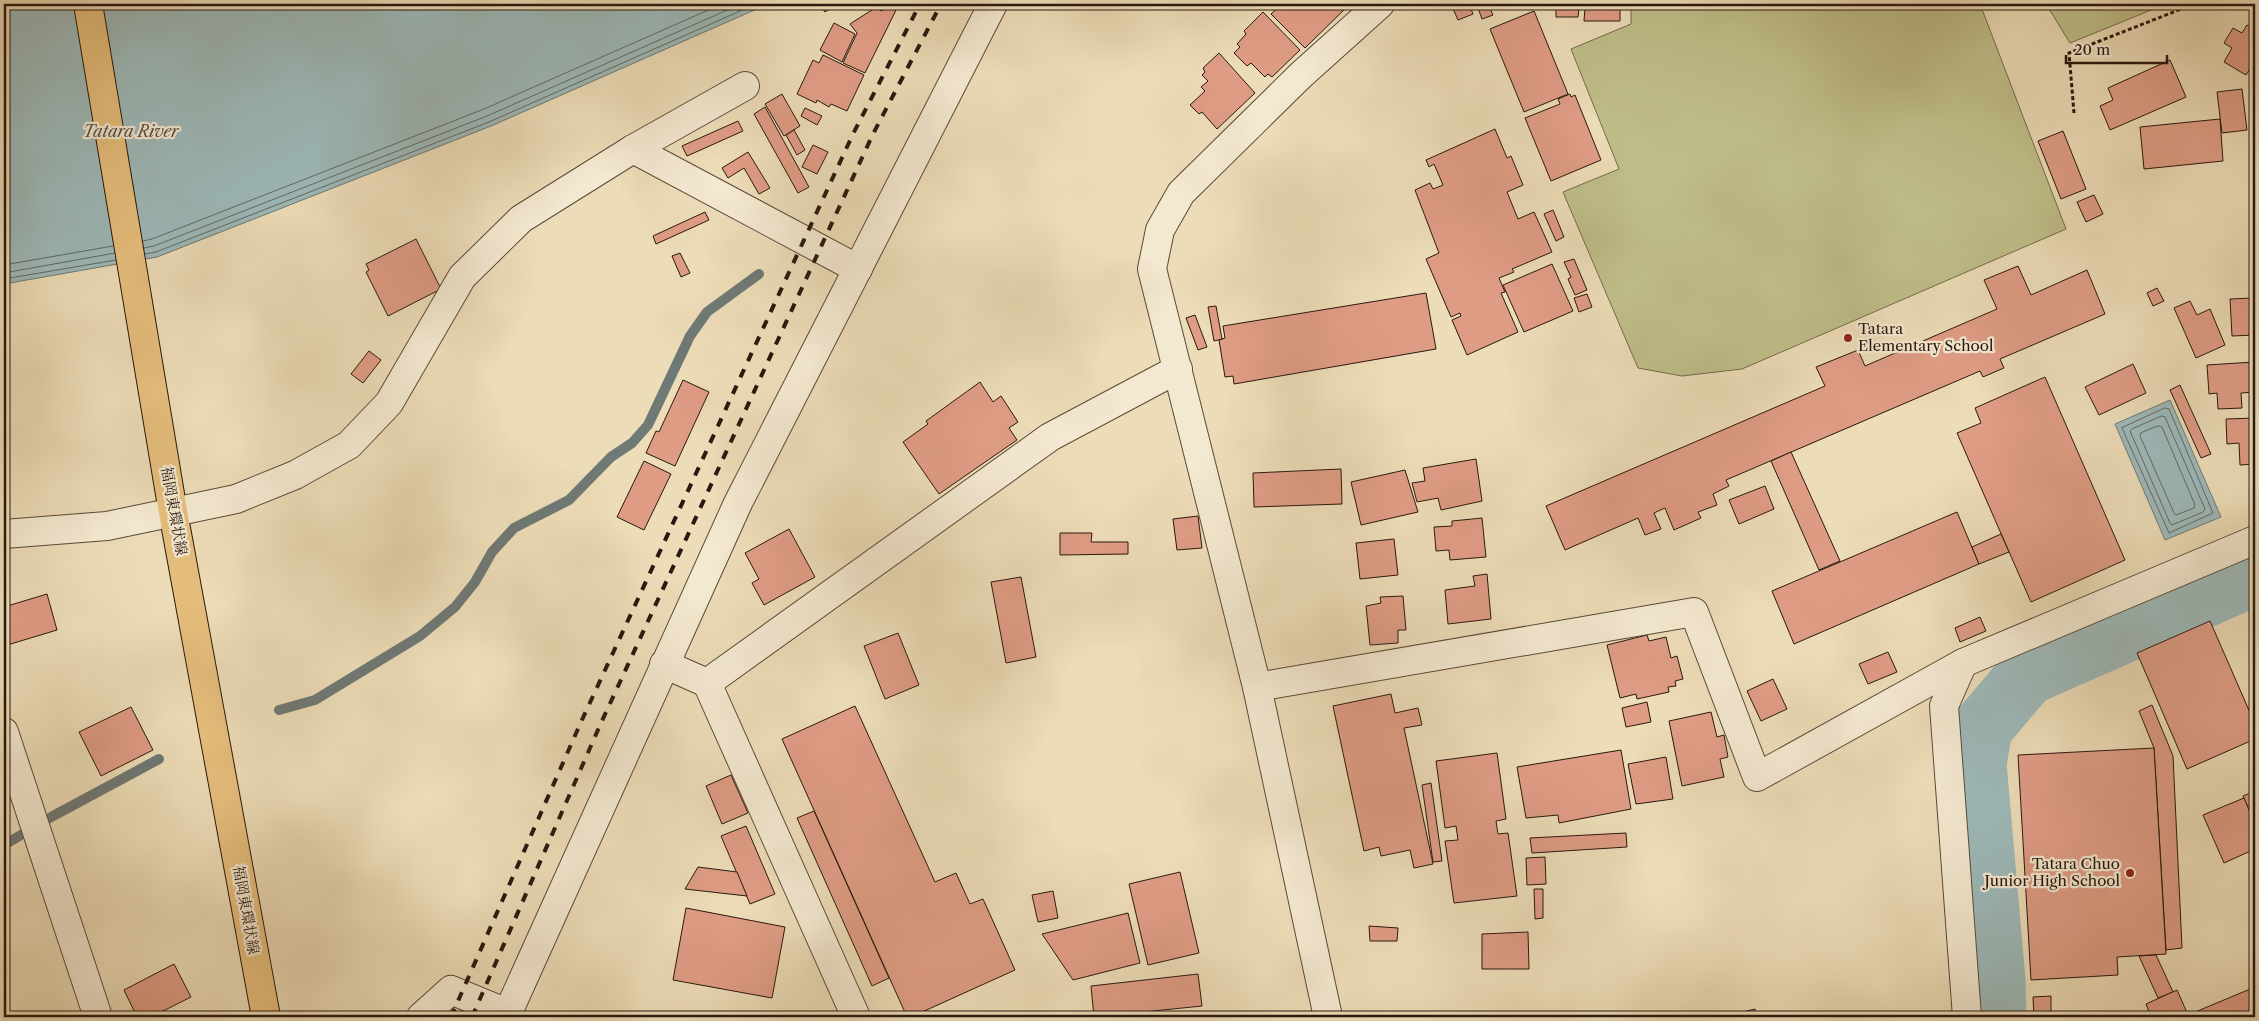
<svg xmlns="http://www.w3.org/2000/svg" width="2259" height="1021" font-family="'Libre Caslon Text','Noto Serif JP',serif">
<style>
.green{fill:#bfbe89;stroke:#746b4c}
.water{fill:#9db9b9;stroke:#6f7975}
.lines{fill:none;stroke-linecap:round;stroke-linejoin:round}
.shore{stroke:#636864;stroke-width:1}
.stream{stroke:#6f7975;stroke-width:10}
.river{stroke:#9db9b9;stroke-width:61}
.building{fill:#df9c85;stroke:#29180f}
.minor-casing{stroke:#5a4939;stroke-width:30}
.tertiary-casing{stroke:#5a4939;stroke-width:30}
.primary-casing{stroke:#29180f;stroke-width:30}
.path{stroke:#29180f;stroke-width:3;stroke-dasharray:4 2.5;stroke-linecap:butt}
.minor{stroke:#f3e8d0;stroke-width:28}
.tertiary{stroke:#f3e8d0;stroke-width:28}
.primary{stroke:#e6be7c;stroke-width:28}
.rail{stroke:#29180f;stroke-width:4;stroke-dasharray:9 9;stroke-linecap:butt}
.poi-dot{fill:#8f2418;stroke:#f3e8d0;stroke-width:2}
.labels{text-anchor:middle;stroke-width:4.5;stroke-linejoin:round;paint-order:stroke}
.poi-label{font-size:15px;fill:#29180f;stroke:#f3e8d0;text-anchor:start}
.street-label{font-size:15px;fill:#29180f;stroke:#f3e8d0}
.water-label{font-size:16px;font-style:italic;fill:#52504a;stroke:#f3e8d0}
</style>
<rect width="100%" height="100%" fill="#ecdcb7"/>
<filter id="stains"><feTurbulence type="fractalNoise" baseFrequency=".004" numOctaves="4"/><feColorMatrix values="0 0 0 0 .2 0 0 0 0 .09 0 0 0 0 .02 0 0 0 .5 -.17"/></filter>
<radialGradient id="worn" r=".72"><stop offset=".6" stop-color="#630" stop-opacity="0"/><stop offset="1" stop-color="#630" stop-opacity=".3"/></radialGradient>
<g class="green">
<path d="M1631,4H1980L2066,229L1742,369L1682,376L1638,368L1563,192L1619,169L1571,49L1631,24Z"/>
<path d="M2046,4H2166L2070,43Z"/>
</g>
<g class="water">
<path d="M4,4H768L491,126L157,257L4,284Z"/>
<path d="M2170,400L2221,517L2165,540L2115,424Z"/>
</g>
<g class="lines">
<g class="shore">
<path d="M143,241L152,239L484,109L722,4"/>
<path d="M144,248L154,246L487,116L741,4"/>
<path d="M145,254L156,252L489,122L756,4"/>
<path d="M4,265L113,246"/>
<path d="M4,273L115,253"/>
<path d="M4,279L116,260"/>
<path d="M2165,408L2169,409L2213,513L2169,533L2122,428Z"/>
<path d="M2162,416L2165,417L2205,509L2203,512L2172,525L2170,523L2130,431L2132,429Z"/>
<path d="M2158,426L2162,427L2195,505L2194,508L2176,515L2174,513L2140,436L2141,433Z"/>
</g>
<g class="stream">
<path d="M279,710L315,700L420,636L455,607L475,582L492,552L514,528L569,500L611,457L632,443L648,425L690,336L707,312L759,274"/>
<path d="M4,845L53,816L159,759"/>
</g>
<path class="river" d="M1996,1017L1995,980L1976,764L1982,728L2027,675L2255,575"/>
</g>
<g class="building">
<path d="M819,4H837L825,12Z"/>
<path d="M893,4H899L865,73L843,63L857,33L850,24L878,6L881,11Z"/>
<path d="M1282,4H1350L1305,48L1271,14Z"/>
<path d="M1457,4H1469L1473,14L1458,20L1452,6Z"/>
<path d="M1479,4H1488L1493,15L1482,19L1477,5Z"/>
<path d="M1585,8H1620V21H1584Z"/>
<path d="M1556,9H1579L1578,17H1556Z"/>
<path d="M1534,11L1568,94L1524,112L1490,29Z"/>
<path d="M1263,12L1300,50L1272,77L1268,74L1265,77L1251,63L1247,66L1234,53L1240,47L1237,44L1246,34L1244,31Z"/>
<path d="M834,23L855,34L842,62L820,50Z"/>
<path d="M2247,25L2255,30V64L2254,63L2246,75L2224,62L2232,48L2224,43L2233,28L2242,33Z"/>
<path d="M1219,53L1255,93L1217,129L1202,112L1199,114L1190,105L1205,91L1201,87L1208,81L1202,75L1205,72L1203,68Z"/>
<path d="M823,55L864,75L847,111L831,104L829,107L817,100L816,103L797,94L813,60L819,63Z"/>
<path d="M2170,60L2186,97L2110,130L2100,106L2113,100L2108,88Z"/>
<path d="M2242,89L2247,130L2222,133L2217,92Z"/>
<path d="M782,94L800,126L784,136L765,104Z"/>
<path d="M1570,94L1571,97L1575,95L1601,160L1551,181L1525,118L1560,104L1558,99Z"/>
<path d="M765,107L809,187L798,193L754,114Z"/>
<path d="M805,108L822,116L817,125L801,116Z"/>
<path d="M2220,119L2223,161L2144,169L2140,127Z"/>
<path d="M738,121L743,131L687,156L682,146Z"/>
<path d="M1495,129L1507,158L1511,156L1523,185L1507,192L1518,219L1534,212L1552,252L1512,269L1514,272L1499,278L1505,292L1501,293L1518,332L1467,355L1452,320L1461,316L1460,313L1451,317L1426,259L1439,253L1415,190L1430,183L1433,189L1443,185L1434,164L1429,167L1426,160Z"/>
<path d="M794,130L805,150L797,155L786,135Z"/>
<path d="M2063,131L2086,189L2061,199L2038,141Z"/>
<path d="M813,145L828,152L817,174L802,167Z"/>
<path d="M748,152L770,188L759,194L744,168L728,178L722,168Z"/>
<path d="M2094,195L2103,214L2086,222L2077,202Z"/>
<path d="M1553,210L1564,237L1556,241L1544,214Z"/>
<path d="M705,212L709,220L656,244L653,236Z"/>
<path d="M416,239L441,289L388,316L366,272L369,270L366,264Z"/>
<path d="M680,253L690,273L681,277L672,256Z"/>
<path d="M1574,259L1587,290L1575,295L1568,279L1571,277L1564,262Z"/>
<path d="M1552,264L1573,311L1524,332L1503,285Z"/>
<path d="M2018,266L2031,295L2087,270L2105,314L2000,359L2004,368L1983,377L1980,371L1726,480L1729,486L1713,494L1717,505L1698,512L1701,518L1674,530L1665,508L1654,513L1661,529L1645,535L1638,518L1565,550L1546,506L1825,386L1816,367L1858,350L1865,366L1997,309L1984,280Z"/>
<path d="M2157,288L2164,301L2153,306L2147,293Z"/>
<path d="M2252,288H2255V335L2232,336L2230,299L2253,298Z"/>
<path d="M1426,293L1436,349L1234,384L1233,376L1225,377L1219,340L1225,338L1223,326Z"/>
<path d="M1587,294L1592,307L1579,312L1574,298Z"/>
<path d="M2190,301L2197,315L2210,309L2225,345L2196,358L2174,308Z"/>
<path d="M1216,306L1222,339L1214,341L1208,307Z"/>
<path d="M1195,315L1207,347L1198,350L1186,318Z"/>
<path d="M369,351L381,360L363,383L351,374Z"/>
<path d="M2254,362L2255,392L2241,393L2242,408L2218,409L2217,393L2209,394L2207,365Z"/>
<path d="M2133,364L2146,393L2099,415L2085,387Z"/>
<path d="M2045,377L2125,560L2031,602L1957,433L1981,423L1975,408Z"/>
<path d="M683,380L709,392L675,466L646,453L656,431L659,432Z"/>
<path d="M980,382L993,402L1001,396L1018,422L1009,428L1017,440L939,494L903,442L928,424L926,421Z"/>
<path d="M2180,385L2211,454L2201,458L2170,390Z"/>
<path d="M2255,418V464L2240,465L2239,443L2227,444L2226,419Z"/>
<path d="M1791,452L1840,561L1819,570L1771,461Z"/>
<path d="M1476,459L1482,501L1441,510L1438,498L1417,502L1412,483L1425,481L1423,468Z"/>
<path d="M644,461L671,474L644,530L617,517Z"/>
<path d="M1341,469L1342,504L1254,507L1253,473Z"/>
<path d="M1405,470L1418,512L1361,525L1351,482Z"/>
<path d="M1765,486L1774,509L1739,524L1729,500Z"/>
<path d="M1957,512L1979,564L1794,644L1772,591Z"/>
<path d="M1198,516L1202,548L1177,550L1173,519Z"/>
<path d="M1482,518L1486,557L1450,560L1449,550L1436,551L1434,527L1452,526V521Z"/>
<path d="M789,529L815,577L764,605L752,583L759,579L745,553Z"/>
<path d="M1060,533H1092L1091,542H1128V554L1060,555Z"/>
<path d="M2001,534L2009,552L1979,564L1972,547Z"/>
<path d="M1394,539L1398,575L1360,579L1356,543Z"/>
<path d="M1487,574L1491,619L1448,624L1445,590L1475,586L1473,576Z"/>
<path d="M1021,577L1036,657L1006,663L991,582Z"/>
<path d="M47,594L57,630L4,646V607Z"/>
<path d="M1403,596L1406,630H1398V643L1370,645L1366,606L1381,603L1380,597Z"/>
<path d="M1980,617L1986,631L1960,642L1955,628Z"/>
<path d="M2210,621L2255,724V739L2187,769L2137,653Z"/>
<path d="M898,633L919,685L885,699L864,646Z"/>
<path d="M1647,635L1649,641L1666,637L1671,658L1677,656L1683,679L1675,681L1676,686L1668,687L1669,692L1637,699L1636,694L1620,698L1607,645Z"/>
<path d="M1888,652L1897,672L1868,684L1859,664Z"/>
<path d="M1773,679L1787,709L1761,721L1747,691Z"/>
<path d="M1391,694L1395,713L1418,708L1422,725L1404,728L1433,864L1414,868L1410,850L1381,856L1379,847L1364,851L1333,706Z"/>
<path d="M1647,702L1651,722L1626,727L1622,708Z"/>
<path d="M2152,705L2173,756L2182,948L2166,950L2154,748L2139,711Z"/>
<path d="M855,706L935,882L956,873L970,904L983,899L1015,970L911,1017H907L782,739Z"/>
<path d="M131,707L153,750L101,776L79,732Z"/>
<path d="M1711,712L1717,737L1724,735L1728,757L1720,759L1724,777L1682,786L1669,721Z"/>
<path d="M2154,748L2166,954L2117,957L2118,975L2031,980L2018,755Z"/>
<path d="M1621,750L1631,809L1559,823L1558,815L1526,818L1517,767Z"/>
<path d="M1497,753L1506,819L1496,821L1498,834L1508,833L1517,896L1454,903L1445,841L1458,840L1456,826L1445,828L1436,761Z"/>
<path d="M1666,757L1673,799L1636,804L1628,764Z"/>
<path d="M731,775L748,813L722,824L706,786Z"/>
<path d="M1431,783L1442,861L1433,862L1422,785Z"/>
<path d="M2255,791V824L2243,796Z"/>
<path d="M2244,798L2255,824V849L2224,863L2203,815Z"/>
<path d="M814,811L889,978L872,986L797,818Z"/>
<path d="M746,826L775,894L750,904L721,836Z"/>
<path d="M1626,833L1627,847L1532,853L1530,838Z"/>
<path d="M1545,857L1546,884L1527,885L1526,858Z"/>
<path d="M698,867L737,872L747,896L685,889Z"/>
<path d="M1180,872L1199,953L1148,965L1129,884Z"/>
<path d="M1534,889H1543V918L1535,919Z"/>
<path d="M1053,891L1058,918L1038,922L1032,895Z"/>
<path d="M686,908L785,927L772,998L673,980Z"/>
<path d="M1128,913L1140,963L1073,980L1042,934Z"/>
<path d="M1369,926L1398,928L1397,941H1370Z"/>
<path d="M1528,932L1529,969H1482V934Z"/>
<path d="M4,953L8,966L4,977Z"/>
<path d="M2156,955L2173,992L2158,998L2139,956Z"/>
<path d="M174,964L191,997L151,1017H137L124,990Z"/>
<path d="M1198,974L1202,1006L1094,1017L1091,986Z"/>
<path d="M2255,987V1017H2183L2188,1015Z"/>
<path d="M2177,990L2188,1015L2183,1017H2151L2146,1004Z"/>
<path d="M2051,996V1017H2034L2033,997Z"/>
<path d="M1755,1009L1757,1017H1722Z"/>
</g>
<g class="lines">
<defs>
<g id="minor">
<path d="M633,149L858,269"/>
<path d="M4,534L107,526L236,499L295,475L349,445L389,403L462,277L521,219L633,149L745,86"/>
<path d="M1963,663L1944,706L1967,1017"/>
<path d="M664,664L707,683L1050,437L1178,369"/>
<path d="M707,683L856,1017"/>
<path d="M1257,687L1694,612L1757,777L1963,663L2255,540"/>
<path d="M4,732L98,1017"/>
<path d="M421,1017L451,990L507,1013"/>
</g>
<g id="tertiary">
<path d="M506,1017L738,503L993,4"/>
<path d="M1328,1017L1257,687L1152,269L1160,230L1181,193L1301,75L1380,4"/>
</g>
<path id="primary" d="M88,4L173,512L266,1017"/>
</defs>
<use href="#minor" class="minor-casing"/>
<use href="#tertiary" class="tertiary-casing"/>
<use href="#primary" class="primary-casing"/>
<path class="path" d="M2074,113L2069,53L2194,4"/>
<use href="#minor" class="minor"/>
<use href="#tertiary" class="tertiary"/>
<use href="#primary" class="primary"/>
<g class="rail">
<path d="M451,1017L581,722L853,134L920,4"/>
<path d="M472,1017L601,723L873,134L941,4"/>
</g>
</g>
<g class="poi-dot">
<circle cx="1848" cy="338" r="5"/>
<circle cx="2130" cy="873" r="5"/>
</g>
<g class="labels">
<g class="poi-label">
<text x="1858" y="334">Tatara<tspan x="1858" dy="17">Elementary School</tspan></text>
<text x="2120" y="869" text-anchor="end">Tatara Chuo<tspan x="2120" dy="17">Junior High School</tspan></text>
</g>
<g class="street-label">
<text transform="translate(174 511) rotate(80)" y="5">福岡東環状線</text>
<text transform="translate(246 910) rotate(80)" y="5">福岡東環状線</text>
</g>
<g class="water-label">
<text x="131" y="137">Tatara River</text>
</g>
</g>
<rect width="2259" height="1021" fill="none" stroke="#ecdcb7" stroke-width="20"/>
<rect x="5" y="5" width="2249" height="1011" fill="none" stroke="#29180f" stroke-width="2.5"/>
<rect x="10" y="10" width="2239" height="1001" fill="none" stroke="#29180f"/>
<path d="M2066 55v8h101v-8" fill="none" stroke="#29180f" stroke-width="2.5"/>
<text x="2074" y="55" font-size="15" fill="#29180f" stroke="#f3e8d0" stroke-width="4" paint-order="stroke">20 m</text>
<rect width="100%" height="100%" filter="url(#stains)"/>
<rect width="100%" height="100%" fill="url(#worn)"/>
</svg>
